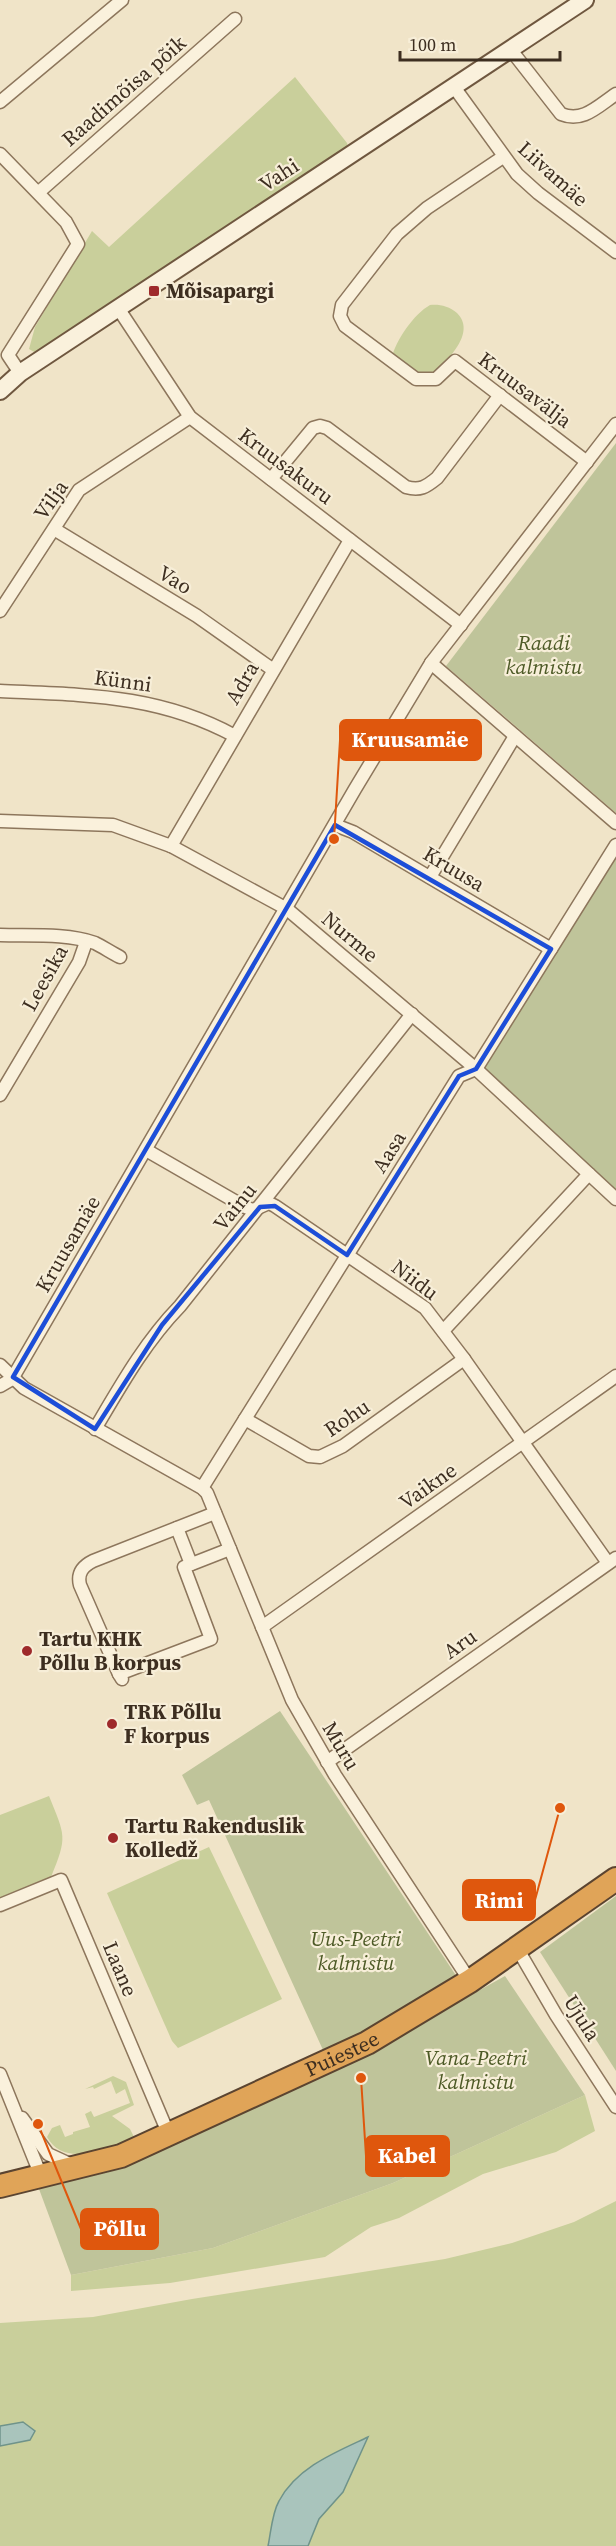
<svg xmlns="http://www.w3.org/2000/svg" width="616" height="2546" font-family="'Source Serif 4',serif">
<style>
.green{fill:#c9cf9b}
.cemetery{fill:#bfc49a}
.water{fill:#a9c4bc;stroke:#6f938a;stroke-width:1.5}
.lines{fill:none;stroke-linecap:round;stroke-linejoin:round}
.street-casing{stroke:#8d765c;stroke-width:15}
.secondary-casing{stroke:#6f573f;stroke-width:20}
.highway-casing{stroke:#5b4430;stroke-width:26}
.street{stroke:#faf1dc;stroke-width:12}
.secondary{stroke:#faf1dc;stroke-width:16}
.highway{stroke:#e0a458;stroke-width:22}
.marked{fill:none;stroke:#1d4ed8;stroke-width:4.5;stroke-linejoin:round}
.poi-dot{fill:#9e2a2b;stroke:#f7eed8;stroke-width:2}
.labels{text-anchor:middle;stroke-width:4.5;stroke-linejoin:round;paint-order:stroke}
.street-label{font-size:21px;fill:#3d2e20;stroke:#f7eed8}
.poi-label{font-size:21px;font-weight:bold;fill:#3d2e20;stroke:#f7eed8;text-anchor:start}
.park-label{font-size:21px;font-style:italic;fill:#4d5a26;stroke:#f7eed8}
.leader{fill:none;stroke:#df570d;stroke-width:2}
.callout-dot{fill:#df570d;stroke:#f7eed8;stroke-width:2}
.callout{fill:#df570d;stroke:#df570d;stroke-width:2}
.callout-label{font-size:22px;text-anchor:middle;font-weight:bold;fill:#fff}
</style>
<rect width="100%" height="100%" fill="#f0e4c8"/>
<g class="green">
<path d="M295,77L347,143L349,150L36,353L29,349L35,327L92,231L109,247Z"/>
<path d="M430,305C439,304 449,306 457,313C477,333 447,360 434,374L420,375L392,357C396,340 414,314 430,305Z"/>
<path d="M49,1796C65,1836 68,1836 51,1877L0,1899V1815Z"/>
<path d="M209,1847L282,1999L178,2048L172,2041L107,1893Z"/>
<path d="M113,2076L126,2082L134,2105L112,2116L130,2129L134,2137C109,2148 65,2169 47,2137L52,2128L60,2125L65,2137L73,2134V2132L90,2127L85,2114L91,2111L94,2117L130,2103L125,2089L116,2094L111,2081L94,2089L93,2087L85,2089Z"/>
<path d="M585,2095L595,2131L556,2152L483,2174L399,2218L371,2227L325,2257L170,2283L71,2291V2275L213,2248L393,2183Z"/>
<path d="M616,2201V2546H0V2323L93,2317L192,2299L445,2259L512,2243L574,2222Z"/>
</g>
<g class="cemetery">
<path d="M616,443V813L446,666Z"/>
<path d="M616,855V1190L483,1069Z"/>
<path d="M280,1711L457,1977L358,2036L323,2050L209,1800L197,1805L182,1775Z"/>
<path d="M616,1896V2071L540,1952Z"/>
<path d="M505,1976L585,2095L393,2183L213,2248L71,2275L39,2189L128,2164L363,2055Z"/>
</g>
<g class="water">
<path d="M23,2422L35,2431L30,2440L0,2446V2426Z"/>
<path d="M368,2437L343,2492L319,2519L308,2546H268C271,2532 272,2513 279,2501C297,2467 336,2452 368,2437Z"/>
</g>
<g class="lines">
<defs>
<g id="street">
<path d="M511,50L561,114C583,123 598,106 616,94"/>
<path d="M454,87L517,174L538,193L616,252"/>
<path d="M0,102L122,0"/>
<path d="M0,154L66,222L78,244L8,355L20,373"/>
<path d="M503,157L427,208L397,234L342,305L340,316L345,326L416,379H436L455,361L587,462"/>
<path d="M39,192L235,19"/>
<path d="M118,308L190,417L461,625"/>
<path d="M271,479L313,428L320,426L327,428L406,487C420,491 426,487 437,478L500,395"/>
<path d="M54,529L197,616L272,669"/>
<path d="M0,611L79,490L190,417"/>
<path d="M431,663L616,823"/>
<path d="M0,691C84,695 158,694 235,736"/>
<path d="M0,821L113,825L171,846L287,909L476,1069L616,1199"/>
<path d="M335,825L353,832L551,949"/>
<path d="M171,846L350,540"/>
<path d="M430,877L515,736"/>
<path d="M0,935C30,936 66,933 95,943C103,947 112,953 120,957"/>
<path d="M0,1095L79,962L86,942"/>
<path d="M146,1150L245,1207L253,1210L269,1203L275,1206L425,1308L464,1359L608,1563"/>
<path d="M443,1331L589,1174"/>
<path d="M0,1365L24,1388L202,1488L207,1493L292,1700L335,1775L470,1981"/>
<path d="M0,1386L12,1379L355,789L431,663L616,424"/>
<path d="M245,1419L309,1456L320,1457L343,1446L464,1359"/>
<path d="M95,1429C121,1385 145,1342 180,1306L412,1014"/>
<path d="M202,1488L459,1076L476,1069L616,845"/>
<path d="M177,1528L191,1564"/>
<path d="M262,1627L616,1376"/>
<path d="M119,1674L80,1585C77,1573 83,1566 93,1561L215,1513"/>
<path d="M122,1679L119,1674L211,1639L184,1567L230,1549"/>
<path d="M327,1762L616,1558"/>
<path d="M0,1905L61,1880L169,2135"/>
<path d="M517,1948L556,2015L616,2107"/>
<path d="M0,2074L41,2176"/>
<path d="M22,2118L48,2154L74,2166"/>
</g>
<path id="secondary" d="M0,391L20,373L585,0"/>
<g id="highway">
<path id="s1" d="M0,2186L121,2156L367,2043L470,1981L616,1879"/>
</g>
</defs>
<use href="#street" class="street-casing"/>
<use href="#secondary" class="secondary-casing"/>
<use href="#highway" class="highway-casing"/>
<use href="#street" class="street"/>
<use href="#secondary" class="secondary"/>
<use href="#highway" class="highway"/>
</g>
<path class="marked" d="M335,825L551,949L476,1069L459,1076L347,1255L275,1206L260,1207L162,1325L95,1429L13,1377Z"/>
<g class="poi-dot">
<rect x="148" y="285" width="12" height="12" rx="3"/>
<circle cx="27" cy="1651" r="6"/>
<circle cx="112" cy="1724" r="6"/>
<circle cx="113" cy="1838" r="6"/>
</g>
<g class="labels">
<g class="street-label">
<text transform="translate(124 91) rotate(-41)" y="7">Raadimõisa põik</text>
<text transform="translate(553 174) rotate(42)" y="7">Liivamäe</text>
<text transform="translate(279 175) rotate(-33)" y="7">Vahi</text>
<text transform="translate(525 390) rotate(37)" y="7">Kruusavälja</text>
<text transform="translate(286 466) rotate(37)" y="7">Kruusakuru</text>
<text transform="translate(51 500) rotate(-55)" y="7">Vilja</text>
<text transform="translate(175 580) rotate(31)" y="7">Vao</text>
<text transform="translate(123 681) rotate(8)" y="7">Künni</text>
<text transform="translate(242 683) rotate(-60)" y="7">Adra</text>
<text transform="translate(454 869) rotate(31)" y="7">Kruusa</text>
<text transform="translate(350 937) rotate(40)" y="7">Nurme</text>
<text transform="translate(45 978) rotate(-61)" y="7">Leesika</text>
<text transform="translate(389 1152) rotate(-58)" y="7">Aasa</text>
<text transform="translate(235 1207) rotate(-51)" y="7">Vainu</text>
<text transform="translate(68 1244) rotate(-60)" y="7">Kruusamäe</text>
<text transform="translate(415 1280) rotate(37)" y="7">Niidu</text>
<text transform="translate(347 1418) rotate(-34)" y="7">Rohu</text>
<text transform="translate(428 1486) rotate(-35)" y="7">Vaikne</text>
<text transform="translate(460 1644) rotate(-35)" y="7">Aru</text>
<text transform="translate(341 1746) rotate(59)" y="7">Muru</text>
<text transform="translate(120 1969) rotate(67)" y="7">Laane</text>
<text transform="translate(582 2018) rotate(58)" y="7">Ujula</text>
<text dy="7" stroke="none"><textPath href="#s1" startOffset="368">Puiestee</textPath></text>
</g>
<g class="poi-label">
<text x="166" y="298">Mõisapargi</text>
<text x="39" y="1646">Tartu KHK<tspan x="39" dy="24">Põllu B korpus</tspan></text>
<text x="124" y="1719">TRK Põllu<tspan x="124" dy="24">F korpus</tspan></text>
<text x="125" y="1833">Tartu Rakenduslik<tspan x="125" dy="24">Kolledž</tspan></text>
</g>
<g class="park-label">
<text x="544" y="650">Raadi<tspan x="544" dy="24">kalmistu</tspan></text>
<text x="356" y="1946">Uus-Peetri<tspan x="356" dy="24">kalmistu</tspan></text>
<text x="476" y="2065">Vana-Peetri<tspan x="476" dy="24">kalmistu</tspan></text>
</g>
</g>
<path class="leader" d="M334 839L340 740M560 1808L535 1900M361 2078L366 2156M38 2124L81 2229"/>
<g class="callout-dot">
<circle cx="334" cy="839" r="6"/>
<circle cx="560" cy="1808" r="6"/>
<circle cx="361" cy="2078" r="6"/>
<circle cx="38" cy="2124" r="6"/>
</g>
<g class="callout">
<rect x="340" y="720" width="141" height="40" rx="6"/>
<rect x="463" y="1880" width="72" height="40" rx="6"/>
<rect x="366" y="2136" width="83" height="40" rx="6"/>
<rect x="81" y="2209" width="77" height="40" rx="6"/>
</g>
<g class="callout-label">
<text x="410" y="747">Kruusamäe</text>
<text x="499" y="1908">Rimi</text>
<text x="407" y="2163">Kabel</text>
<text x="120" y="2236">Põllu</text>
</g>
<path d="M400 51v9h160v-9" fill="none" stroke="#3d2e20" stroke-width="3"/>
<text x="409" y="51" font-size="18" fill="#3d2e20" stroke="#f7eed8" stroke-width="4.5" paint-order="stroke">100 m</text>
</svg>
